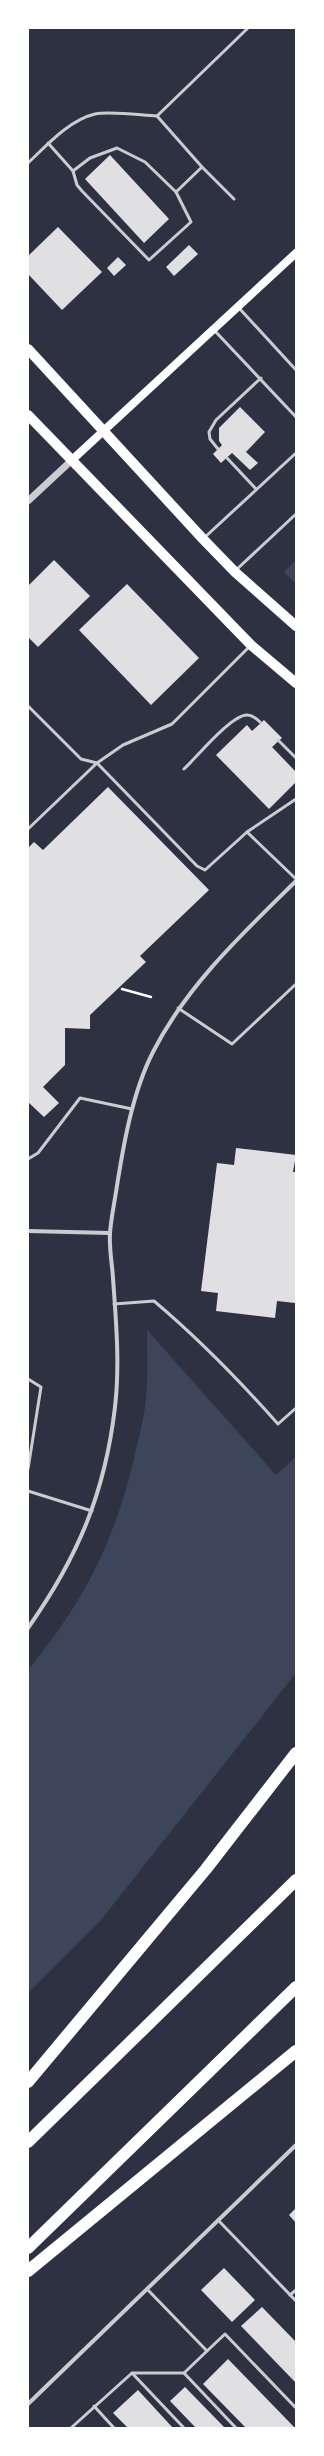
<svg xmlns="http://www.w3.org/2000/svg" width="324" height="2456" font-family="'Exo 2',sans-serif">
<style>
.green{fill:#3c4559}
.building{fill:#e0e0e3}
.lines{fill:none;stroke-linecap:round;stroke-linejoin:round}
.path{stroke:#fff;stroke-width:2.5}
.service{stroke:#caccd0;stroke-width:3}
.minor{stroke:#caccd0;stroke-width:4}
.tertiary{stroke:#caccd0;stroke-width:7}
.secondary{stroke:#fff;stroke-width:8}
.primary{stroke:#fff;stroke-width:10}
.motorway{stroke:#fff;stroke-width:12}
</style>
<rect width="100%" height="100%" fill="#2d3142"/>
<g class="green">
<path d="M296,560V584L284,572Z"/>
<path d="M147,1330L276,1475L296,1457V1673L101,1920L28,1993V1670C84,1601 113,1545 134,1459C138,1439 144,1419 146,1399C148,1376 147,1353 147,1330Z"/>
</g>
<g class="building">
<path d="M110,155L169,219L144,243L85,179Z"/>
<path d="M58,227L102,272L62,310L28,274V256Z"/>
<path d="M189,245L198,254L174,276L166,267Z"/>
<path d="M118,257L126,265L114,276L107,268Z"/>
<path d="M240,407L265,432L246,452L258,463L250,470L232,453L221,463L213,454L222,445L219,441V428Z"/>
<path d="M54,560L90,596L38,647L28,637V586Z"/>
<path d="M127,584L199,658L151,705L79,630Z"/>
<path d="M264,720L282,738L272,747L296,772V782L269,809L216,755L247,725L252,731Z"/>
<path d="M108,787L209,890L140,956L146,962L90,1015V1029L65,1028V1065L43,1087L59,1103L44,1117L28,1102V848L34,842L43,850Z"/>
<path d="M236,1148L296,1155L293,1172H296L295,1303L277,1301L275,1318L216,1311L218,1293L201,1291L217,1163L234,1165Z"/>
<path d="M296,2208V2223L289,2215Z"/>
<path d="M224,2268L255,2300L232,2322L201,2290Z"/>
<path d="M262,2307L296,2342V2383L241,2326Z"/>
<path d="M228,2359L295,2428H246L203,2384Z"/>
<path d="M185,2387L225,2428H196L170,2401Z"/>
<path d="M138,2390L173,2428H128L113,2413Z"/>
</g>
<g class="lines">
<path class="path" d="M122,989L151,997"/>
<g class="service">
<path d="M157,116L202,167L234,199"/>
<path d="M48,143L73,171L90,158L117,148L145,162L176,192L202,167"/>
<path d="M28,163C46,146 69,120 95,114C111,111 139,115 157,116L248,28"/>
<path d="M73,171L77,185L82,191L149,260L191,222L176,192"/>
<path d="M239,308L296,370"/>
<path d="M214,330L296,417"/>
<path d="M218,449L210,439L209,432L216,420L261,378"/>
<path d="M227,458L256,489"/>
<path d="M204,538L296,453"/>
<path d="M236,570L296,514"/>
<path d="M28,706L81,759L97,763L197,866L205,870L247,832L296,799"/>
<path d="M278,740L296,758"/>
<path d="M184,769C197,757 231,715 247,715C253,715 257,719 260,722"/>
<path d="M28,829L97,763L123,745L172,724L250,646"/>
<path d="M247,832L296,879"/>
<path d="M178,1008L232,1044L296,984"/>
<path d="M28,1159L38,1153L80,1098L132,1109"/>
<path d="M114,1304L154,1301C199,1339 239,1380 278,1424L296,1408"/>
<path d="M28,1379L41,1387L28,1469"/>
<path d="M28,1491L92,1511"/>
<path d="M218,2220L296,2301"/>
<path d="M147,2289L207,2351L225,2334L296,2408"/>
<path d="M290,2295L296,2290"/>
<path d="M132,2373L184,2428"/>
<path d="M184,2373L236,2428"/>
<path d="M94,2406L114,2428"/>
<path d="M71,2428L132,2373H184L207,2351"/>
</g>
<g class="minor">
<path d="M28,1231L110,1233"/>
<path d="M28,1628C78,1557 105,1493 115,1407C120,1364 116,1321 113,1278C112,1263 109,1248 110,1233C111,1219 114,1205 116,1192C123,1147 132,1093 153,1052C187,985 243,933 296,881"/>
<path d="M28,2404L296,2145"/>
</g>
<path class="tertiary" d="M28,501L72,460"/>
<path class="secondary" d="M72,460L296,253"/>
<g class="primary">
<path d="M28,349L203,539L235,572L296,626"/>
<path d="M28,415L251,645L296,683"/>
</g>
<g class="motorway">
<path d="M28,2082L206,1869L296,1753"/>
<path d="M28,2142L296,1880"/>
<path d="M28,2248L296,1987"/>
<path d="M28,2271L296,2051"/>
</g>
</g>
<rect width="324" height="2456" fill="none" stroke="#ffffff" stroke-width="58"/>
</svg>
